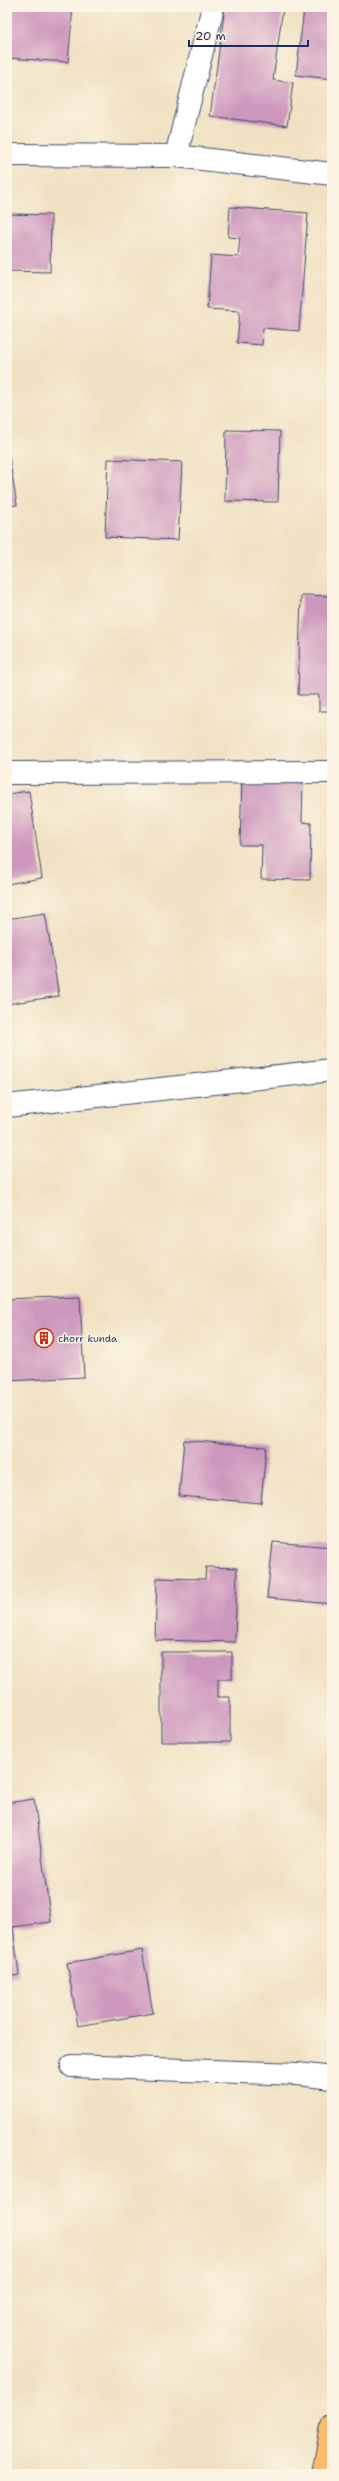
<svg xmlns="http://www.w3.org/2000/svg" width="339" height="2481" font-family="'Shantell Sans',sans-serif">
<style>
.building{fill:#cd97bd}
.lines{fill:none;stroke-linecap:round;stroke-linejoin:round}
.minor-casing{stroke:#3b4a6d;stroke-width:24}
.trunk-casing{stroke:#3b4a6d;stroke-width:24}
.minor{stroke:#fff;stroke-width:22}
.trunk{stroke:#febc70;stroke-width:22}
.labels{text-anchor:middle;stroke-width:3;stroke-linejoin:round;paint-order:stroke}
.poi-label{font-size:10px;fill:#1b2f5e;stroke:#fcf5e5;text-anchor:start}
</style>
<rect width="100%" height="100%" fill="#fcf5e5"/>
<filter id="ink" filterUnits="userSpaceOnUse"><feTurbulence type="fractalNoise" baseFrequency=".025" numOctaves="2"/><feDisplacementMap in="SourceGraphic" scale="8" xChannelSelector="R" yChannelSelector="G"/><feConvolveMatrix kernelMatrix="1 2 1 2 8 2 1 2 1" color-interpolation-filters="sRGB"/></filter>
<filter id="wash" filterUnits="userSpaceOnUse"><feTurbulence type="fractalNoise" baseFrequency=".012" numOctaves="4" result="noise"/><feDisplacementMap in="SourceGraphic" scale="16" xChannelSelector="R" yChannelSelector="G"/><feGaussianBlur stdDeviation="0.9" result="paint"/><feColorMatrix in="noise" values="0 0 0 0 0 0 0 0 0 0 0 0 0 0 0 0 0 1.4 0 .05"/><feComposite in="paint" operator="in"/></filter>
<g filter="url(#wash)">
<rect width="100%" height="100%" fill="#f0e1c2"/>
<g id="blocks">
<g class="building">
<path d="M7,7H73L68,62L7,58Z"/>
<path d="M225,7H283L273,80L293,83L287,126L210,116Z"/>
<path d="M304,9L332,12V79L296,75Z"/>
<path d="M230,207L308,213L299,331L263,328L262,345L237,343L240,311L207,309L211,255L238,257L240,238L228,237Z"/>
<path d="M7,214L51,215L50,272L7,271Z"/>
<path d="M226,430L280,431L278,502L225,501Z"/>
<path d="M7,445L17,505L7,506Z"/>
<path d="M108,459L182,462L178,540L105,537Z"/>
<path d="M301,595L332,596V711H319V695H298Z"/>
<path d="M242,777L303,779L302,822L311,823L310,880L261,879L262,845H240Z"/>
<path d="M29,791L42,878L7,884V794Z"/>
<path d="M45,913L59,996L7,1004V919Z"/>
<path d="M80,1296L84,1377L7,1381V1299Z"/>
<path d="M184,1440L266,1447L261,1503L179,1496Z"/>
<path d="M273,1542L332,1547V1604L267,1598Z"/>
<path d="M206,1567L237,1568L235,1642L155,1640L157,1578L205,1579Z"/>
<path d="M161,1652H232V1679H218V1697H230V1742H161Z"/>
<path d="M34,1799L51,1922L13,1927L19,1975L7,1977V1803Z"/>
<path d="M142,1950L153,2013L78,2026L67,1963Z"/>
</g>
</g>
</g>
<g filter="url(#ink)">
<use href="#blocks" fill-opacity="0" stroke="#3b4a6d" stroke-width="1"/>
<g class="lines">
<defs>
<g id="minor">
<path d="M7,155L176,156L332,174"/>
<path d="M176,156L213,7"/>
<path d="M7,773L332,772"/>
<path d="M7,1106L332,1070"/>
<path d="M72,2066L298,2074L332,2078"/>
</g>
<path id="trunk" d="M323,2474L332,2426"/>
</defs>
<use href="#minor" class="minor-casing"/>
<use href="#trunk" class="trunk-casing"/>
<use href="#minor" class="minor"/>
<use href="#trunk" class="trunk"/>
</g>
</g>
<defs>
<symbol id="building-ring" viewBox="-11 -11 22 22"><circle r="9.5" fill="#fcf5e5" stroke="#c8321e" stroke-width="1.5"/><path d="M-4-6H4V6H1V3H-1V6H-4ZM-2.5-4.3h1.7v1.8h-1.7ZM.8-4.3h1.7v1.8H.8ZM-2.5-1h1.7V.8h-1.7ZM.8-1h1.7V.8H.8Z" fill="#c8321e"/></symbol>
</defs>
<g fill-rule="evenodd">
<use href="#building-ring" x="33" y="1327" width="22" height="22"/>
</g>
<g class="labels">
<g class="poi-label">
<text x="58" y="1342">chorr kunda</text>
</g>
</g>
<rect width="339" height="2481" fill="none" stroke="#fcf5e5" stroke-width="24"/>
<path d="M189 40v6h119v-6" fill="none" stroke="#1b2f5e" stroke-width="2"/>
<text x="195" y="40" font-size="12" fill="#1b2f5e" stroke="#fcf5e5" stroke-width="3" paint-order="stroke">20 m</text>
</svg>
